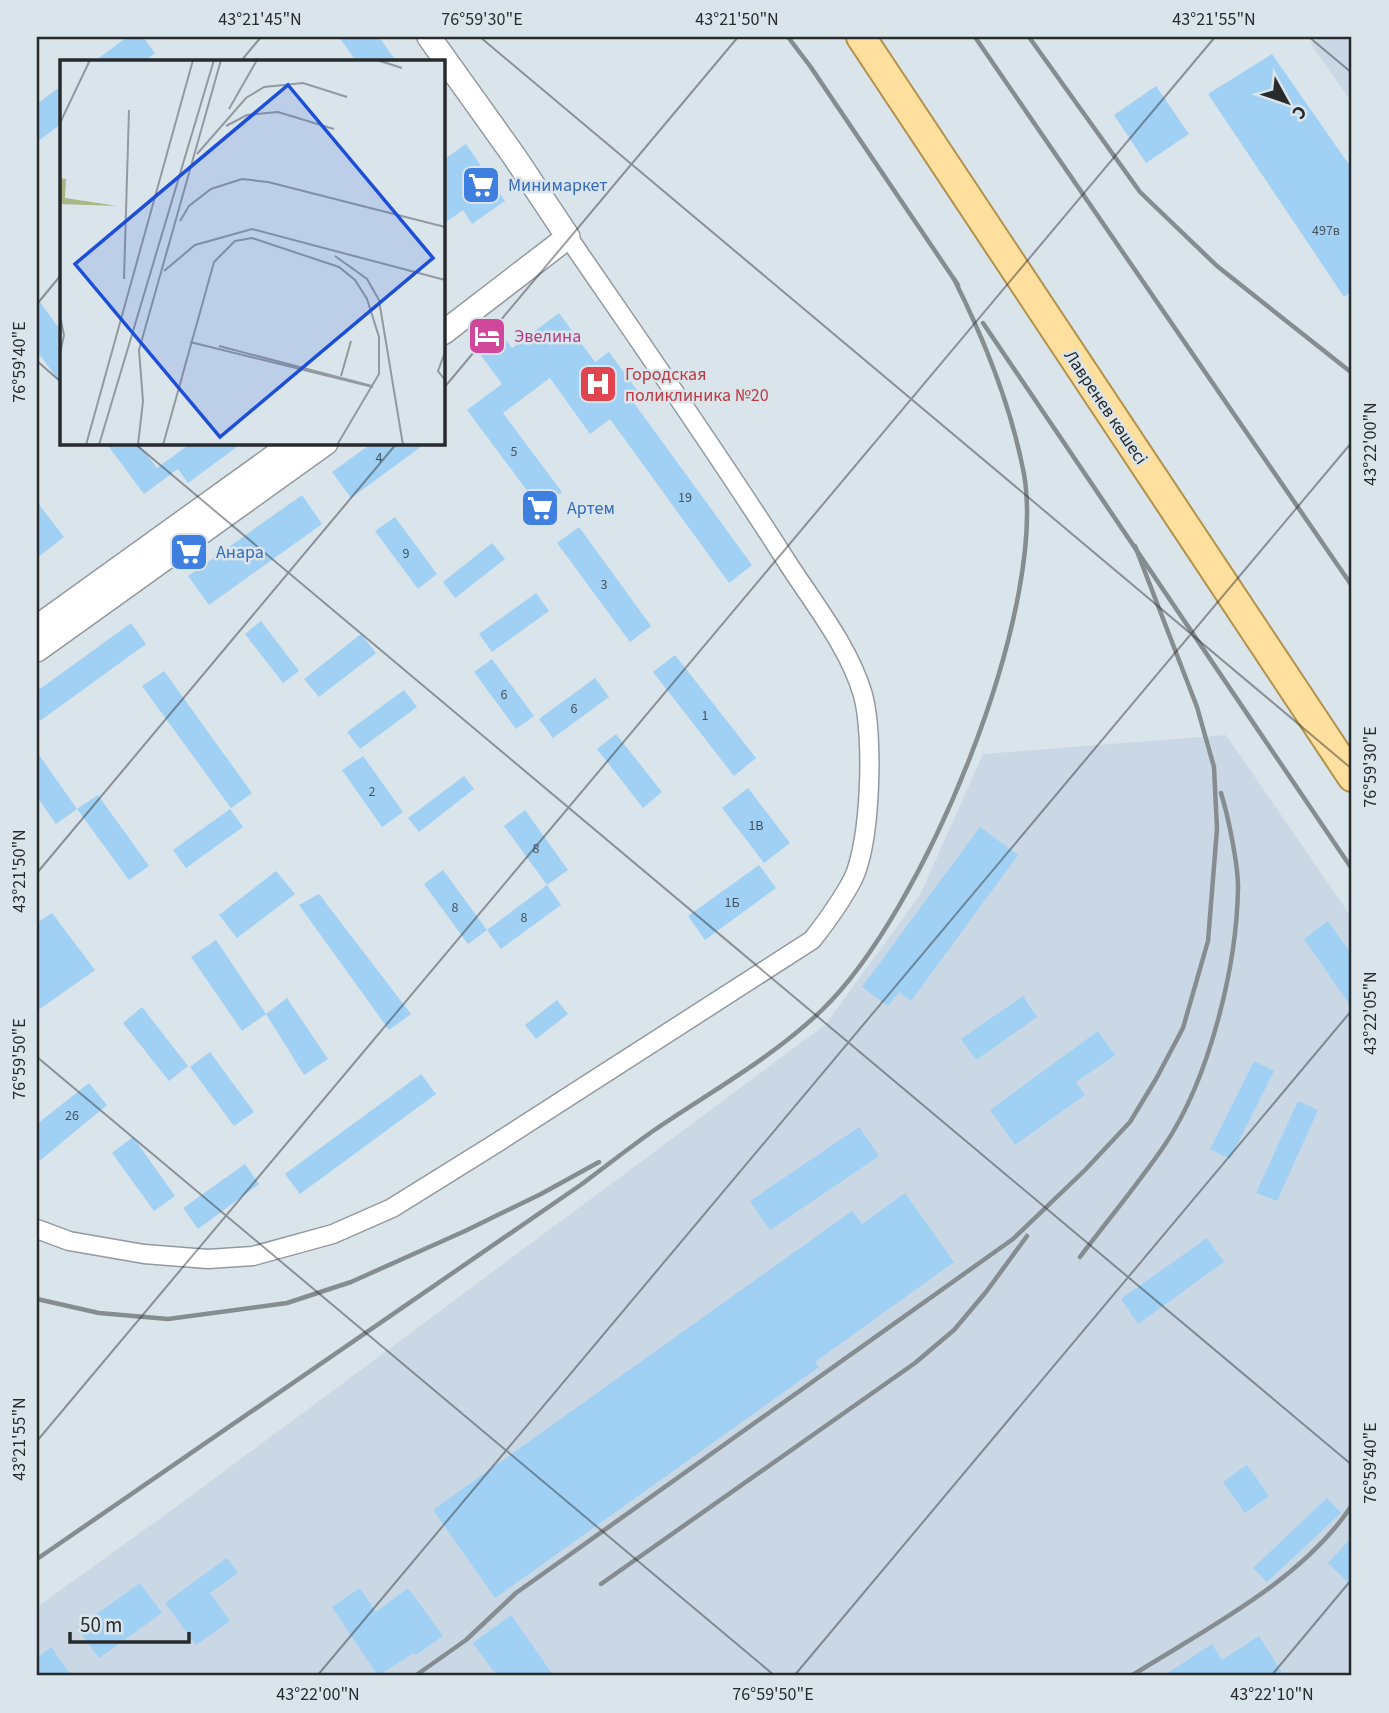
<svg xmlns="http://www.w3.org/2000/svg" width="1389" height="1713" font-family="'Source Sans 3',sans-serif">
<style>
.built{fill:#c9d8e4}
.building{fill:#a0d1f4}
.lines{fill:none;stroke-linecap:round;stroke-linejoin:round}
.minor-casing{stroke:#919aa0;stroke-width:21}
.tertiary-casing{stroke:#919aa0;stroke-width:26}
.primary-casing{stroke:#b2924b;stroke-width:32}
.minor{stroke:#fff;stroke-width:18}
.tertiary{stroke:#fff;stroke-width:23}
.primary{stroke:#fedf9d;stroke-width:28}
.rail{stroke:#858d91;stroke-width:4.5}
.ticks{fill:none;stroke:#272b2d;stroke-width:2;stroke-opacity:0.45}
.labels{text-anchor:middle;stroke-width:5;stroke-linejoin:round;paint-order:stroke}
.number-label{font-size:14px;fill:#45545f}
.shop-label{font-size:18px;fill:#366cbe;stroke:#dae4eb;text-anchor:start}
.hotel-label{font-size:18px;fill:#b23c85;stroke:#dae4eb;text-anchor:start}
.health-label{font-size:18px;fill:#be3a42;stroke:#dae4eb;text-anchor:start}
.street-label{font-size:18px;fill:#272b2d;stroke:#dae4eb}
.inset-road{fill:none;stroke:#929a9f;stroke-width:2}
.view{fill:#1d4ed8;fill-opacity:0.15;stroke:#1d4ed8;stroke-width:3.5}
.inset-edge{fill:none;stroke:#272b2d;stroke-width:3.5}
.neatline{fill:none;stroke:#272b2d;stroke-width:2.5}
.ticks-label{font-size:18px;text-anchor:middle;fill:#272b2d}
</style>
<rect width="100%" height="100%" fill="#dae4eb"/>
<g class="built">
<path d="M1322,37H1352V103L1311,44Z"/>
<path d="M1226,735L1352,918V1676H37V1607L187,1499L825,1025L920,895L983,754Z"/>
</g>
<g class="building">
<path d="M127,37H143L155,53L145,61H95Z"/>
<path d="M339,37H379L396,61H356Z"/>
<path d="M1272,54L1352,169V291L1344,297L1208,94Z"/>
<path d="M61,86V124L37,142V104Z"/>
<path d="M1156,86L1189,134L1146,163L1114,115Z"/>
<path d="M466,144L505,201L472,224L463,210L443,224V160Z"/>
<path d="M37,298L61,331V384L37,351Z"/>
<path d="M559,313L595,362L609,352L642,397L634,403L752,565L729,583L610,419L590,434L550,378L503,413L562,492L540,508L467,410L502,384L469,339L492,322L512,348Z"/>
<path d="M106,443H138L157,468L191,443H242L188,483L178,469L144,494Z"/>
<path d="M372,443H426L351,498L332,472Z"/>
<path d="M302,495L322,524L209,605L188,576Z"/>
<path d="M37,502L64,537L37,558Z"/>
<path d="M395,517L437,574L418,589L375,531Z"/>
<path d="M579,527L651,626L630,642L557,543Z"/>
<path d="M492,543L505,559L455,598L443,582Z"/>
<path d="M536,593L549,611L492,652L479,634Z"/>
<path d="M261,621L299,671L283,683L245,634Z"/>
<path d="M131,623L146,644L37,723V691Z"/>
<path d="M361,634L376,653L319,697L304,679Z"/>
<path d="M675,655L756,758L734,776L653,672Z"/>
<path d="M492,659L534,716L516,729L474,672Z"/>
<path d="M164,671L252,793L231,808L142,686Z"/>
<path d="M595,678L609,697L553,738L539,719Z"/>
<path d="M404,690L417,707L360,749L347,732Z"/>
<path d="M616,734L662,792L643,808L597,749Z"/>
<path d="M37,752L77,809L56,824L37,797Z"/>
<path d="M363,756L403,812L382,827L342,770Z"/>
<path d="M464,776L474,789L419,832L408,818Z"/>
<path d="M748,788L790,843L764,863L722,808Z"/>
<path d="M98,795L149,866L129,880L77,809Z"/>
<path d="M230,809L243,827L186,868L173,850Z"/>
<path d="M525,810L568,870L547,885L504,826Z"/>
<path d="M980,827L1018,855L911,1001L899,992L888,1006L862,987Z"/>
<path d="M759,865L776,888L705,940L688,916Z"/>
<path d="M443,870L487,930L468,944L424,884Z"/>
<path d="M276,871L295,894L237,938L219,915Z"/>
<path d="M547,885L561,905L501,949L487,930Z"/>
<path d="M319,894L411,1014L389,1030L299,905Z"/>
<path d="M52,913L95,970L37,1011V923Z"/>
<path d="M1328,921L1352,955V1008L1304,939Z"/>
<path d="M216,940L266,1014L242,1031L191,957Z"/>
<path d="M1023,996L1037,1017L976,1060L961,1039Z"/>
<path d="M287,998L328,1059L304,1075L266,1014Z"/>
<path d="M557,1000L568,1014L536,1039L525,1025Z"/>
<path d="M142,1007L188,1066L169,1081L123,1023Z"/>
<path d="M1098,1031L1115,1055L1076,1082L1085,1095L1015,1145L990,1110Z"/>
<path d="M210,1052L254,1112L234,1126L190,1067Z"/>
<path d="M1254,1061L1274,1071L1230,1159L1210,1149Z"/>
<path d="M421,1074L436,1094L300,1194L285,1174Z"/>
<path d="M89,1083L107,1105L37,1163V1124Z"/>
<path d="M1298,1101L1318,1110L1277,1201L1256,1193Z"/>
<path d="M859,1127L879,1156L770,1230L750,1201Z"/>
<path d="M133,1137L175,1196L154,1211L112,1153Z"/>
<path d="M245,1164L259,1184L198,1229L183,1208Z"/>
<path d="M905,1193L954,1262L815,1362L819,1367L495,1598L433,1510L852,1211L862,1224Z"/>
<path d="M1207,1238L1224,1262L1138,1324L1121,1299Z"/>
<path d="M1247,1465L1269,1496L1245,1513L1223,1482Z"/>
<path d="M1327,1498L1341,1513L1267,1582L1253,1568Z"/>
<path d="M1352,1537V1586L1328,1563Z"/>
<path d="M227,1558L238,1573L210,1593L230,1621L196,1645L165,1603Z"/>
<path d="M140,1583L162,1613L99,1658L77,1628Z"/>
<path d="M360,1588L376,1612L408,1588L443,1636L416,1655L414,1653L378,1676L332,1607Z"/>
<path d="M511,1615L554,1676H497L473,1643Z"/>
<path d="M1259,1636L1284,1676H1163L1212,1644L1222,1660Z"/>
<path d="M51,1647L72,1676H37V1658Z"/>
</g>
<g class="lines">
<defs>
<path id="minor" d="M37,1229L69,1241L144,1254L208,1259L253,1256L333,1234L392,1208L498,1142L812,940C827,921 842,900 853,879C871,842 874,735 863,695C849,647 814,604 787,562C717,452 642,345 568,237"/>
<g id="tertiary">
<path d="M429,37L514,156L568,237L443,333"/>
<path d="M37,627L293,443"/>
<path d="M37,650L326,443"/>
</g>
<path id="primary" d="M861,37L1352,777"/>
</defs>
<use href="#minor" class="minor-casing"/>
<use href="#tertiary" class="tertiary-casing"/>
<use href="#primary" class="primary-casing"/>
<use href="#minor" class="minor"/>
<use href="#tertiary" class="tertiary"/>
<use href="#primary" class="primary"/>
<g class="rail">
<path d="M788,37L810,66L958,285"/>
<path d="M975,37L1352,586"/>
<path d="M1029,37L1140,192L1217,266L1352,373"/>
<path d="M983,323L1352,869"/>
<path d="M1080,1257C1108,1220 1138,1184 1164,1146C1209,1080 1237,967 1238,887C1238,864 1228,815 1221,793"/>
<path d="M37,1299L99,1313L168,1319L287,1303L351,1282L465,1231L541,1194L599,1162"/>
<path d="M37,1559L582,1184C606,1166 629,1148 653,1131C710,1092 772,1058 822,1010C923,913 1048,613 1024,474C1011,405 985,341 954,279"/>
<path d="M601,1584L915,1363L954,1330L986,1292L1027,1236"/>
<path d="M415,1676L466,1640L516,1593L1013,1239L1085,1170L1130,1122L1156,1079L1183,1028L1208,941L1217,829L1214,767L1197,707L1135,546"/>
<path d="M1131,1676C1206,1629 1303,1580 1352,1505"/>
</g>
</g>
<path class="ticks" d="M480,37L1352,769M1309,37L1352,73M241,61L261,37M37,304L61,275M37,361L61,382M443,389L738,37M134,443L1352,1465M37,873L397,443M37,1057L775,1676M37,1441L1215,37M317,1676L1352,442M794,1676L1352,1010M1271,1676L1352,1579"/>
<defs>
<symbol id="supermarket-square" viewBox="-11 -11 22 22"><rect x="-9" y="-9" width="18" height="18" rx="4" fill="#3f7fe0" stroke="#dae4eb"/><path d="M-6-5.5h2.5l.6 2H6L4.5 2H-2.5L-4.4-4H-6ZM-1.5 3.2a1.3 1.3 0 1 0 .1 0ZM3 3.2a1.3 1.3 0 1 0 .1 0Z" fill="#fff"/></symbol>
<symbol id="hotel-square" viewBox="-11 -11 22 22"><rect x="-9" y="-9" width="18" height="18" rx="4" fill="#d1479c" stroke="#dae4eb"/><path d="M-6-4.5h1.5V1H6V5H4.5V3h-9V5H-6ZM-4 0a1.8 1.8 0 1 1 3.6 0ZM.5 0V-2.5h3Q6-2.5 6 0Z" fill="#fff"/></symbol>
<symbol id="hospital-square" viewBox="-11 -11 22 22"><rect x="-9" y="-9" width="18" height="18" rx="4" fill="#e0444e" stroke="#dae4eb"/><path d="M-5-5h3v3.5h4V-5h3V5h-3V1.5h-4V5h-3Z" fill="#fff"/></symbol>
</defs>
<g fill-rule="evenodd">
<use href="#supermarket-square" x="459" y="163" width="44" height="44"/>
<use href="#hotel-square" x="465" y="314" width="44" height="44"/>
<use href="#hospital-square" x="576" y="362" width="44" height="44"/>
<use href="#supermarket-square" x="518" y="486" width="44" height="44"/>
<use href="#supermarket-square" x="167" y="530" width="44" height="44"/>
</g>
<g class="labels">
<g class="number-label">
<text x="1326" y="235">497в</text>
<text x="514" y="456">5</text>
<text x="379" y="462">4</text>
<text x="685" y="502">19</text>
<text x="406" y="558">9</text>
<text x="604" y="589">3</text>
<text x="504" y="699">6</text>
<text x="574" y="713">6</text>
<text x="705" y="720">1</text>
<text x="372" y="796">2</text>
<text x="756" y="830">1В</text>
<text x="536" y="853">8</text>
<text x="732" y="907">1Б</text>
<text x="455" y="912">8</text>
<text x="524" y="922">8</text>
<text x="72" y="1120">26</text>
</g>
<g class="shop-label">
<text x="508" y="191">Минимаркет</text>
<text x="567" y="514">Артем</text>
<text x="216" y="558">Анара</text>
</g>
<g class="hotel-label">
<text x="514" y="342">Эвелина</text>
</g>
<g class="health-label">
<text x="625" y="380">Городская<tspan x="625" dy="21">поликлиника №20</tspan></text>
</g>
<g class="street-label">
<text transform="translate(1106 407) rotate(56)" y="6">Лавренев көшесі</text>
</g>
</g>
<g transform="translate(60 60)">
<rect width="385" height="385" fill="#dae4eb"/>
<path d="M0,118L6,119L5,138L57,146L0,144Z" fill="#a8b784"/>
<path class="inset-road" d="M317,0L342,8M169,49L197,0M0,63L30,0M166,66L187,55L218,52L274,69M137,94L186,38L204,27L243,23L287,37M120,161L129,146L151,129L182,119L208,122L385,167M275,196L307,219L319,240L343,385M104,211L135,185L192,169L385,220M64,219L69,50M0,256L4,275L0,294M130,282L313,327M159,286L312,326M385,292L378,311L385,320M281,316L291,281M26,385L133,0M39,385L154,0M78,385L83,341L79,290L161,0M103,385L154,202L175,181L192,178L279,207L295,220L307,239L319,277V314L277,385"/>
<path class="view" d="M228,25L373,198L160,377L15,204Z"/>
<rect width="385" height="385" class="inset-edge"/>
</g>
<rect width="1389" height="1713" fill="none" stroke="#dae4eb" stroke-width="77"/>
<g transform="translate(1287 102) rotate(130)" stroke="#dae4eb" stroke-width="5" paint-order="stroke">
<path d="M0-5L12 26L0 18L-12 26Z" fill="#272b2d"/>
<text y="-10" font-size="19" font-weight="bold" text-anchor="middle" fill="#272b2d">С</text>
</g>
<path d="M70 1632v10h119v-10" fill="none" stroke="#272b2d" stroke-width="3.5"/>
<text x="80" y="1632" font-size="21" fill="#272b2d" stroke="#dae4eb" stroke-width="5" paint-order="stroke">50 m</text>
<rect x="38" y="38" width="1312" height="1636" class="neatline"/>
<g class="ticks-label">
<text x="260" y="25">43°21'45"N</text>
<text x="482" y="25">76°59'30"E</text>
<text x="737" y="25">43°21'50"N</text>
<text x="1214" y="25">43°21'55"N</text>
<text transform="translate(19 362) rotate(-90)" y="6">76°59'40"E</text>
<text transform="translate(1370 444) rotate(-90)" y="6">43°22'00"N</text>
<text transform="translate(1370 767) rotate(-90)" y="6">76°59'30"E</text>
<text transform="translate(19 871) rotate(-90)" y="6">43°21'50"N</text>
<text transform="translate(1370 1013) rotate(-90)" y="6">43°22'05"N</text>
<text transform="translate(19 1059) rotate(-90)" y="6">76°59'50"E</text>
<text transform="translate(19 1439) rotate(-90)" y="6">43°21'55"N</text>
<text transform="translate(1370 1463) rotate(-90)" y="6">76°59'40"E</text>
<text x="318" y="1700">43°22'00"N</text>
<text x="773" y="1700">76°59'50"E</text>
<text x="1272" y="1700">43°22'10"N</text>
</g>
</svg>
